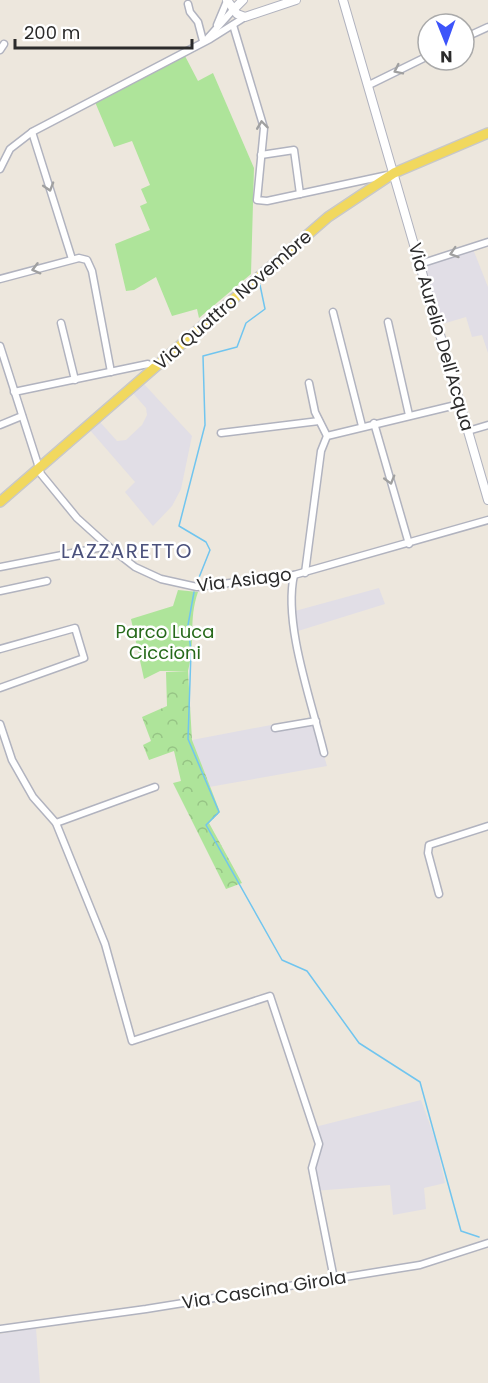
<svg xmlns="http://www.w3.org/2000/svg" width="488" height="1383" font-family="Poppins,sans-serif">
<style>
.industrial{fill:#e1dee6}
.forest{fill:url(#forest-crowns)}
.park{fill:#aee49a}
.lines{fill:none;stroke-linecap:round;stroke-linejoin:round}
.stream{stroke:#70c5ef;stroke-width:1.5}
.minor-casing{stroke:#b1b3bf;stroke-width:9}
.tertiary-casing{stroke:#b1b3bf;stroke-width:10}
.primary-casing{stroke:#c8c8c8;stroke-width:12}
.minor{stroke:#fff;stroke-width:6}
.tertiary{stroke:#fff;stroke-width:8}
.primary{stroke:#f1d85e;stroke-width:9}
.oneway{stroke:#a0a0a0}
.labels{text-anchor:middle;stroke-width:5;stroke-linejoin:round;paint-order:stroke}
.street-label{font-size:18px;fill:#2b2b2b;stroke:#fff}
.park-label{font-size:18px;fill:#26691a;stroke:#fff}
.neighbourhood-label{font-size:20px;letter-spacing:1.5px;fill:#4b517c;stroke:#fff}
</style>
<defs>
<pattern id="forest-crowns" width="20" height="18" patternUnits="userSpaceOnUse" patternTransform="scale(1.5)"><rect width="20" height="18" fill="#aee49a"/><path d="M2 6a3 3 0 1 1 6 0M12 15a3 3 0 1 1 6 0" fill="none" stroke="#96c485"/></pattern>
</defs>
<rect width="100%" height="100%" fill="#ede7dd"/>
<g class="industrial">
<path d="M473,249L488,287V353L482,335L472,337L466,317L439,325L422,265Z"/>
<path d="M143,383L192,436L181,489L172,506L153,526L125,492L135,482L89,429L99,421L117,441L126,440L142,425L147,415L146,408L132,392Z"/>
<path d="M379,588L385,604L298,631L295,611Z"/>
<path d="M313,717L327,766L209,787L192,740Z"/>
<path d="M421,1100L436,1142L445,1183L424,1188L426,1209L393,1215L390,1185L314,1191L310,1168L316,1144L311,1128Z"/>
<path d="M36,1328L40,1383H0V1334Z"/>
</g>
<path class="forest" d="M188,671L192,740L220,812L209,823L242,883L226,889L173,783L181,781L174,751L149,760L143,745L151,741L142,717L167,706L166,672Z"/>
<g class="park">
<path d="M185,56L198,81L213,73L254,168L251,274L199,318L197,309L172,316L156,277L134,290L126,291L115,244L150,230L140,206L147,203L141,189L150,185L132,141L114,147L95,102Z"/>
<path d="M178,590L198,592C188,621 196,641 188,671H160L144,679L131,619L173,606Z"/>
</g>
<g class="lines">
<g class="stream">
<path d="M198,580L210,550L206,542L179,526L205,425L203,356L237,347L246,323L265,309L260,285"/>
<path d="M194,592L188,625L191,652L188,739L219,812L206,825L282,960L307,971L359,1043L420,1082L461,1231L479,1237"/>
</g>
<defs>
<g id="minor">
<path d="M188,4L190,12L198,22L203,41"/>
<path d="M217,25L227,1"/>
<path d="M233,25L264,128L257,200L267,201L388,175"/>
<path d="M464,38L488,27"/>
<path d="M207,39L233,10"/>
<path d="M0,50L4,44"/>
<path d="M369,85L428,56"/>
<path d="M32,132L72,259"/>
<path d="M261,155L294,150L300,194"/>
<path d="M0,169L10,149L32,132L210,39L245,17"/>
<path d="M420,264L488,242"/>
<path d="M0,279L79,258L87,260L92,271L111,372"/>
<path d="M333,312L362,426"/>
<path d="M388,322L409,415"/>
<path d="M61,323L75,380"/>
<path d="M0,346L41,474L77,518L108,546L135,567L161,579L197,587L294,575L488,520"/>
<path d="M309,383L315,412L327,436"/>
<path d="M14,392L148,364L155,368"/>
<path d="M374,423L409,544"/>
<path d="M0,425L22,416"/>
<path d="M468,431L488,425"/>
<path d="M221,433L319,421"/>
<path d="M0,567L108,546"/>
<path d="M305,573L321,451L327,436L460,404"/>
<path d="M294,575C283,624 312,703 324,753"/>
<path d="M0,591L47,581"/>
<path d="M0,649L75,628L84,658L0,688"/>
<path d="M0,724L12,760L33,797L56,823L105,944L132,1041L270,996L319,1144L312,1168L334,1279"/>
<path d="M275,728L316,721"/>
<path d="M56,823L155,787"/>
<path d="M439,894L428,853L429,845L488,826"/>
<path d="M0,1329L146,1309L420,1265L488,1243"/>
</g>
<g id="tertiary">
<path d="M227,0L237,14L245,17L296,0"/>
<path d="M343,0L488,500"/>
<path d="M233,10L243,0"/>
</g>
<path id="primary" d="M0,502L328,217L394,173L488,133"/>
</defs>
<use href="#minor" class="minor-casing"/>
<use href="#tertiary" class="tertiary-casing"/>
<use href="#primary" class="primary-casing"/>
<use href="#minor" class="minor"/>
<use href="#tertiary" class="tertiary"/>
<use href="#primary" class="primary"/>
</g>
<defs><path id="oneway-chevron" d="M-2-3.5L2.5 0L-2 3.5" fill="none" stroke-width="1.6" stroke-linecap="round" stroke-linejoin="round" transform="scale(1.5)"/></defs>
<g class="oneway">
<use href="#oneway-chevron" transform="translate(398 70) rotate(154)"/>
<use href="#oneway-chevron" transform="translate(262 125) rotate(-97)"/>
<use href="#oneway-chevron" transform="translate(49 187) rotate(73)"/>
<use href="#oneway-chevron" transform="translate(454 253) rotate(162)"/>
<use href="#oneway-chevron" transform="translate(36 269) rotate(165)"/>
<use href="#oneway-chevron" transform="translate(390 480) rotate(74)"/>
</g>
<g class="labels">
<g class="street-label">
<text transform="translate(233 300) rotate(-41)" y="6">Via Quattro Novembre</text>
<text transform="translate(441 337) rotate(74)" y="6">Via Aurelio Dell'Acqua</text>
<text transform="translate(244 580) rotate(-7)" y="6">Via Asiago</text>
<text transform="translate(264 1290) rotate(-9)" y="6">Via Cascina Girola</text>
</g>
<g class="park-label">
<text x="165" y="638">Parco Luca<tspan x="165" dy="21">Ciccioni</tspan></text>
</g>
<g class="neighbourhood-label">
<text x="127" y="558">LAZZARETTO</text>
</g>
</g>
<g transform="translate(446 42) rotate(179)"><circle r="28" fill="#ffffff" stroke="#aaaaaa" stroke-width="1.5"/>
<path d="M0-4.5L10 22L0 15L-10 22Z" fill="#3d54fa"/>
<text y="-9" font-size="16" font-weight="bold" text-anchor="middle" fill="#2b2b2b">N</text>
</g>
<path d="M15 39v9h177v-9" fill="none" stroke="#2b2b2b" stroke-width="3"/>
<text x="24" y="39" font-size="18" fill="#2b2b2b" stroke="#ffffff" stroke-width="4.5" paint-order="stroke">200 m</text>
</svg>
